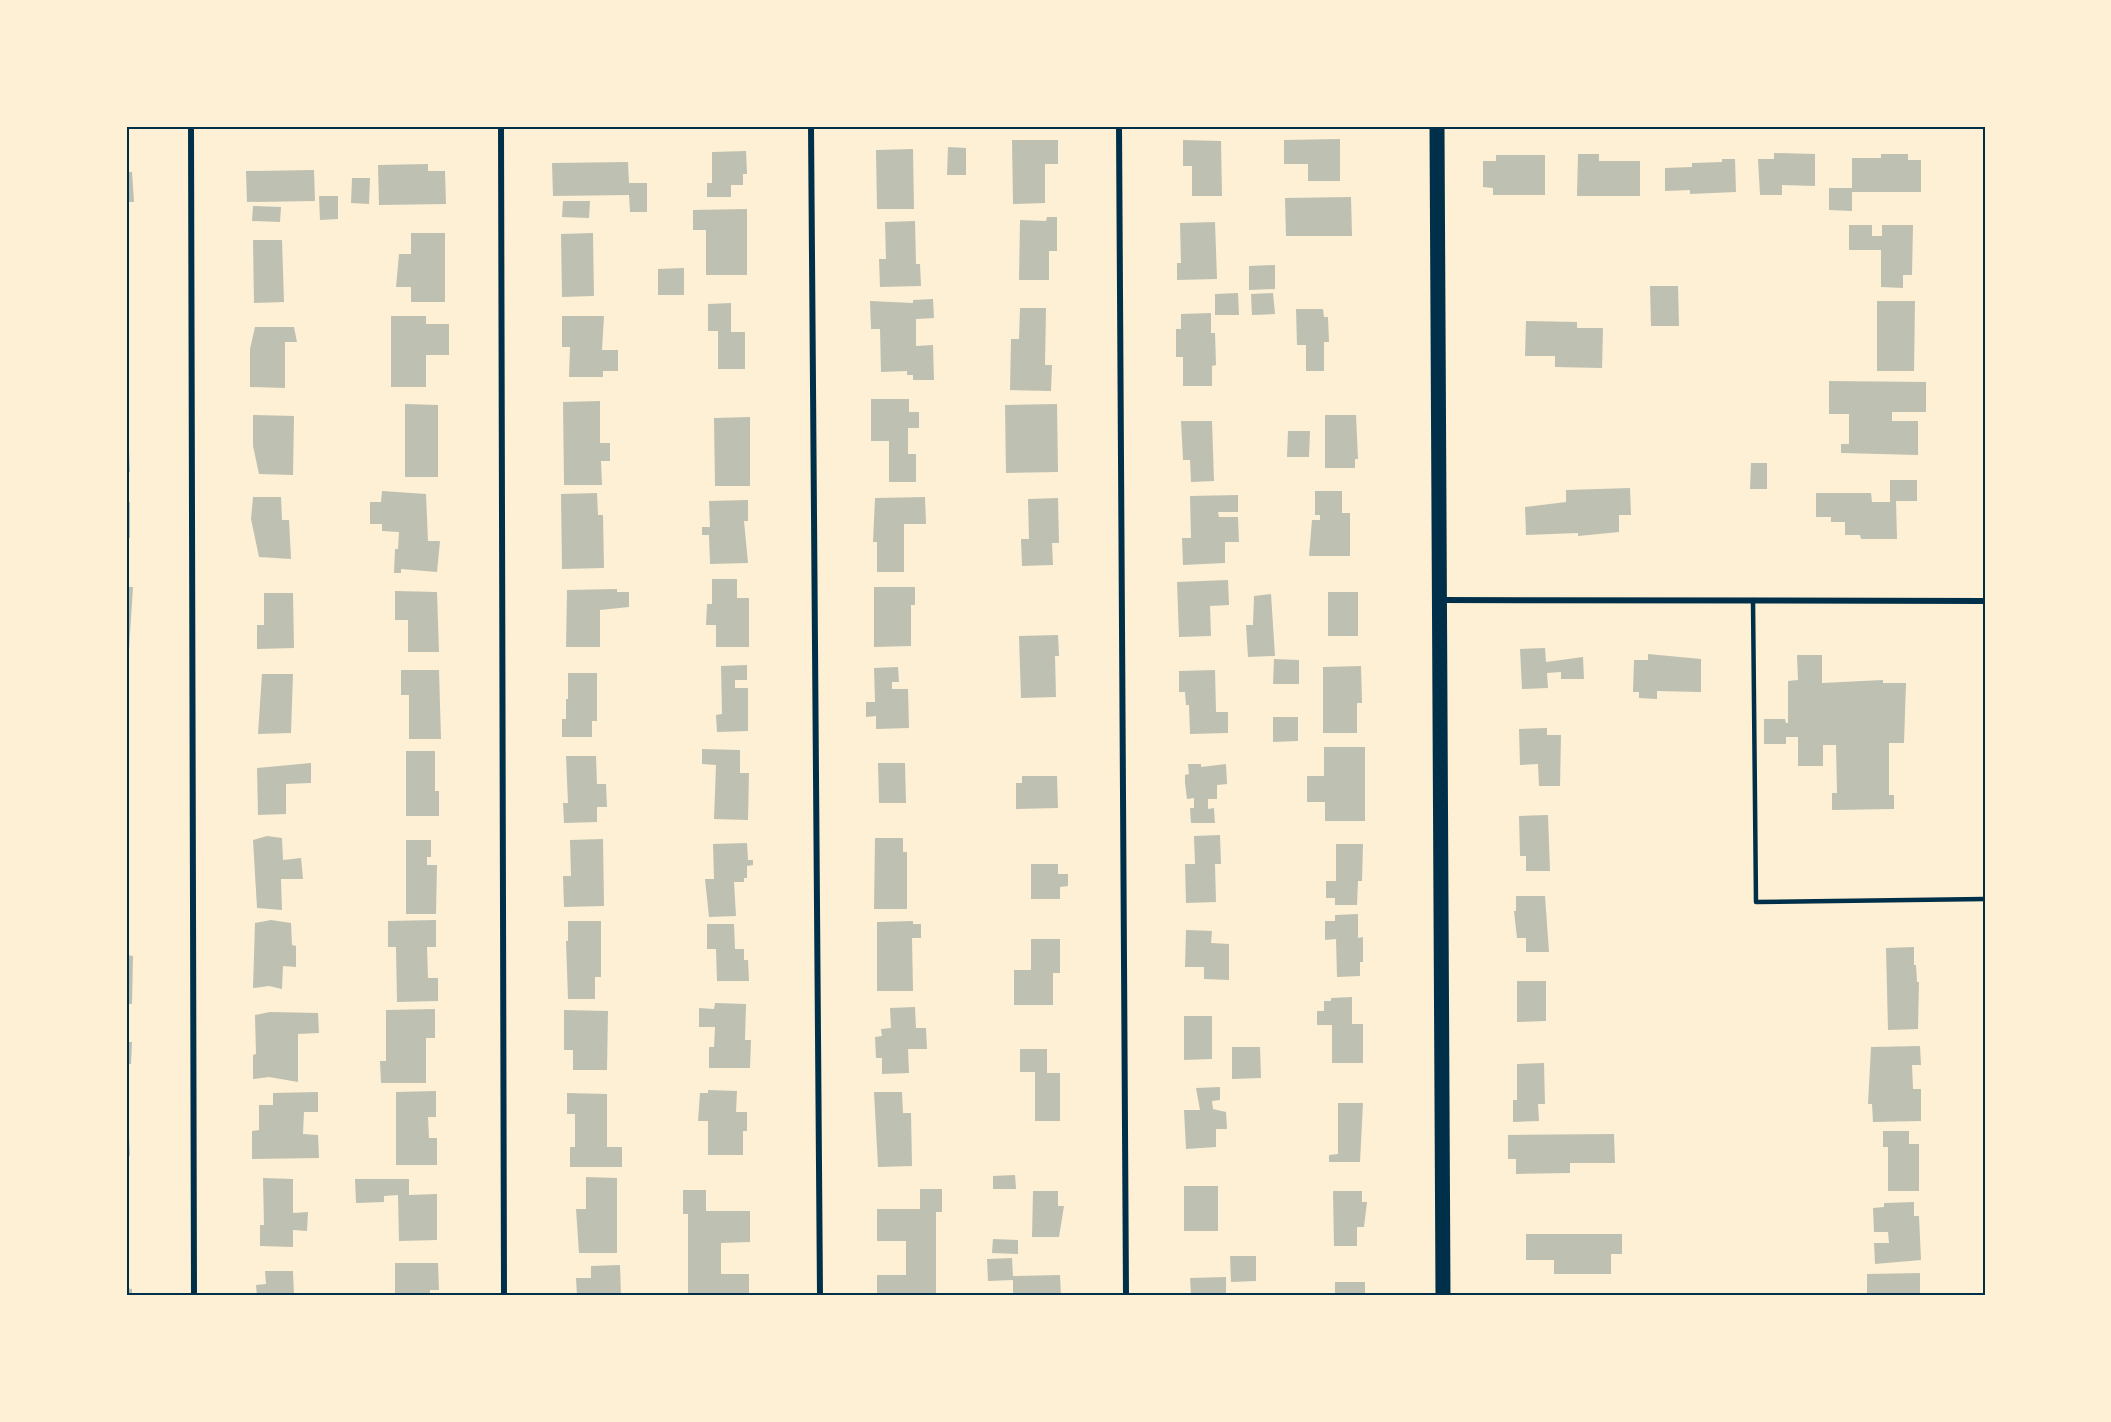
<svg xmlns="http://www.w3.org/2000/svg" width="2111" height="1422" font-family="Spectral,serif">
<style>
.building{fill:#bec0b2}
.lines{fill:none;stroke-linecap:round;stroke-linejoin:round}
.service{stroke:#003049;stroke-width:4.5}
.minor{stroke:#003049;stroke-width:6}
.primary{stroke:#003049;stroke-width:15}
.neatline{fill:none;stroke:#003049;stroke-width:2}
</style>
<rect width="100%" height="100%" fill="#fdf0d5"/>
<g class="building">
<path d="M1340,139V181H1308V164H1284V140Z"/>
<path d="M1012,140H1058V164H1045V203L1013,204Z"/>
<path d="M1183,140L1221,141L1222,196H1192V166H1183Z"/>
<path d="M948,147L966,148V175H947Z"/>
<path d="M913,149L914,209H877L876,150Z"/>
<path d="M746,151L747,174H743V185H731V197H707V183H712V152Z"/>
<path d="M1774,153L1815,154V186L1782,185V195H1760L1758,159H1774Z"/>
<path d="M1578,154H1599V161H1640V196H1577Z"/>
<path d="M1881,154H1908V160H1921V192H1852V211L1829,210V188H1852V158H1881Z"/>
<path d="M1496,155H1545V195H1493V188L1483,187V161H1496Z"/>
<path d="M1722,159H1735L1736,192L1690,194V190L1665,191V168L1692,167V163L1722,162Z"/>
<path d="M628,162L629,183H647V212H630L629,195L553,196L552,163Z"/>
<path d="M428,164V171H445L446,204L379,205L378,165Z"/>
<path d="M314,170L315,201L247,202L246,171Z"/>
<path d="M126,172H132L134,202H126Z"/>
<path d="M352,178H370L369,204L351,203Z"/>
<path d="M319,196H338V219L320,220Z"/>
<path d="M1351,197L1352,236H1286L1285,198Z"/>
<path d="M563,201H590L589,218L562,217Z"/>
<path d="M253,206L281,207L280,222L252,221Z"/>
<path d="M747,209V275H706V230H693V210Z"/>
<path d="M1047,217H1057V251H1049V280H1019L1020,220L1046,221Z"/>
<path d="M915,221L916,264H920L921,286L880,287L879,259H886L885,222Z"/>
<path d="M1215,222L1217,279L1177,280V263H1181L1180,223Z"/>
<path d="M1849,225H1872V236H1882V225H1913L1912,275H1903V288L1881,287V250H1849Z"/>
<path d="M411,233H445V302H411V287H396L399,254H411Z"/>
<path d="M593,233L594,296L562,297L561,234Z"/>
<path d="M253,240H282L284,302L254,303Z"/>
<path d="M1275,265V289L1249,290V266Z"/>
<path d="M684,268V295H658V269Z"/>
<path d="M126,276L128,277L129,303H126Z"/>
<path d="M1650,286H1678L1679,326H1651Z"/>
<path d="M1238,293L1239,315H1215V294Z"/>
<path d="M1273,293L1275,314L1252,315L1251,294Z"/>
<path d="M933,299L934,318L916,319V346L933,345L934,380H913V375H907V371L881,372L880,329H871L870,301L913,303V300Z"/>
<path d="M1877,301H1915L1914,371H1877Z"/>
<path d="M731,303V332H745V369H718V331H708V304Z"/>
<path d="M1020,308H1046L1045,365H1052L1051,391L1010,390L1011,339H1019Z"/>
<path d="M1296,309H1323L1324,317H1328L1329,342H1324V371H1306V345H1297Z"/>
<path d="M1211,313V333H1215L1216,365L1212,366V386H1183V357H1176V329H1181V314Z"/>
<path d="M391,316H426V324H449V355H426V387H391Z"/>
<path d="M562,316H604L602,350H618V371H603V377H569L570,347H562Z"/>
<path d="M1526,321L1577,322V328H1603L1602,368L1555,367V356H1525Z"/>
<path d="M255,327H294L297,342H285V388L250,387V349Z"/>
<path d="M1829,381L1926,382V412H1892V421H1918V455L1841,453V444H1849V414H1829Z"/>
<path d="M871,399H909V412H919V428H908V454H916V482H889V441H871Z"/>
<path d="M600,401V443H610V461H601L602,485H564L563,402Z"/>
<path d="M405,404L438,405V477H405Z"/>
<path d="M1057,404L1058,472L1006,473L1005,405Z"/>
<path d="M253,415L294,416L293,475L259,474L253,446Z"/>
<path d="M1325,415H1356L1358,459H1355V468H1325Z"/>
<path d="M750,417V486H715L714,418Z"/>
<path d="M1181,421H1212L1214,481L1191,482L1190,460H1183Z"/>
<path d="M1288,431H1310L1309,457H1287Z"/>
<path d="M126,432H128L130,472H126Z"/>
<path d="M1751,463H1767V489H1750Z"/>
<path d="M1890,480H1917V501H1896L1897,539H1861L1860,535H1845V522H1831V517H1816V493H1871L1872,502H1890Z"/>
<path d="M1630,488L1631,515H1619V532L1578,536V533L1526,535L1525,507L1566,502V490Z"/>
<path d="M382,491L426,494L428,541H440L437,572L401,569V573H394L395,549H398L399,532L382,531V524H370V502H381Z"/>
<path d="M1315,491H1342V513H1350V556H1309L1312,520H1320V515H1315Z"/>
<path d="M597,493L598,515H603L604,568L562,569L561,494Z"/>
<path d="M1238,495V512H1218L1219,517H1238L1239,542H1225V563L1183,565L1182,538H1191L1190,496Z"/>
<path d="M253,497H281L282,520H289L291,559L259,557L251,519Z"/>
<path d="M925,497L926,524H904V572H877V542H873L875,498Z"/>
<path d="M1058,498L1059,543H1052L1053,565L1022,566L1021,539H1029L1028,499Z"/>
<path d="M748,500V521H744L748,563L710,564L709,535H702V527H710L709,501Z"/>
<rect x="126" y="502" width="4" height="36"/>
<path d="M712,579H737V598H749V647H716V625H706L707,604H712Z"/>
<path d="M1228,580L1229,605L1210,606L1211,636L1179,637L1177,582Z"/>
<path d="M126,587H133L128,666L126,665Z"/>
<path d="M874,587H915V605H911V646L874,647Z"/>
<path d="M617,589V592H629V607L600,610V647H566L567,590Z"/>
<path d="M395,591L437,592L439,652H408V620H395Z"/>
<rect x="1328" y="592" width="30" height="44"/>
<path d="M264,593H293L294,648L257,649V625H264Z"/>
<path d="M1271,594L1275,656L1248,657L1246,625H1253L1254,596Z"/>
<path d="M1058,635L1059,656H1055L1056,697L1021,698L1019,636Z"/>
<path d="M1545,648L1546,662L1583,657L1584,679H1561V672L1547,673L1548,688L1522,689L1520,649Z"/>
<path d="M1648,654L1701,659V692L1657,691V699L1639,698V692H1633L1634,660H1648Z"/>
<path d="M1797,655H1822V683L1883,680V683H1906L1904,743H1889V795H1894V809L1832,810V793H1837L1836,745H1823V766H1798V737H1786V744H1764V719H1785L1786,723H1788V681L1798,680Z"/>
<path d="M1274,659L1299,660V684H1273Z"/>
<path d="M747,665V680H735V688H748V731L717,732L716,715L722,714L721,666Z"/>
<path d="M1361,666L1362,703H1357V733H1323V667Z"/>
<path d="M898,667L899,682H892V689H908L909,728L876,729V716L866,717V702H875L874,668Z"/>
<path d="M401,670H439L441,739H409V695H401Z"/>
<path d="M1215,670L1216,712H1228V733L1190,734L1189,705H1186L1185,692H1179V671Z"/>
<path d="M568,673H597V721H592V737H562V719H566V699H568Z"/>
<path d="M262,674H293L291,733L258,734Z"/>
<path d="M1273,717H1298V741L1273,742Z"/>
<path d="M1547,728V735H1561L1560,786H1539L1538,764L1520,765L1519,729Z"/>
<path d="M1324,747H1365V821H1325V802H1307V776H1324Z"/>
<path d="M702,749L740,750V773H749L748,820L714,819L716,765L702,764Z"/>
<path d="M406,751H435V791H439V816H406Z"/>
<path d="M566,756H596L597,784H606L607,807H597V822L564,823L563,803H568Z"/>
<path d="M311,763V783L286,784V814L258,815L257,768Z"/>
<path d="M878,763H905L906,803H879Z"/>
<path d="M1188,764H1201V767L1226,764L1227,784L1217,785V799H1208V809L1214,808L1215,823H1191L1190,808H1194V798L1187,799L1185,783V775L1189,774Z"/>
<path d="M1022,776H1057L1058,808L1016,809V783H1022Z"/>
<path d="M1548,815L1550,871H1526V856H1520L1519,816Z"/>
<path d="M1220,835L1221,864H1215L1216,902L1186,903L1185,864H1195L1194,836Z"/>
<path d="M267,836L282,838L283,860L301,858L303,879H281L282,910L257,908L253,840Z"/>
<path d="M875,838H903V852H907V909H874Z"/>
<path d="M603,839L604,906L564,907L563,876H571L570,840Z"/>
<path d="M406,840H431V857H427V865H437L436,914H406Z"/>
<path d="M747,843L748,860H753V865L747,866V878H744V882H734L736,916L709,917L705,879H714L713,844Z"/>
<path d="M1336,844H1363L1362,881H1358L1357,905H1335V898H1326V881H1336Z"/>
<path d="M1031,864H1058V874H1068V886L1060,887V899H1031Z"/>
<path d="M1516,896H1545L1549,952H1526V938H1517L1514,911H1516Z"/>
<path d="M1358,914V938L1363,937V962H1360V976L1337,977L1336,939L1325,940V921H1335V915Z"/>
<path d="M271,920L291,923L292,945L296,946V967L283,966L282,989L269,986L253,988L255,923Z"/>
<path d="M436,920V947H427L428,978H438V1001L397,1002L396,947H388V921Z"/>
<path d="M568,921H601V977H595V999H568L566,941H568Z"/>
<path d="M913,921V924H921V938H912L913,991H877V922Z"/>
<path d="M707,924H734L735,949H744V960H748L749,981H717L716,949H707Z"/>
<path d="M1186,930L1212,931L1211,943L1229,944V980L1204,979V967H1185Z"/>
<path d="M1031,939H1060V973H1053V1005H1014V970H1031Z"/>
<path d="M1914,947V965H1916L1917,982H1919L1918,1029L1888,1030L1886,948Z"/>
<path d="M126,955L133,956L132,1004H126Z"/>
<path d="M1517,981H1546V1021L1517,1022Z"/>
<path d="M1352,997V1024H1363V1063H1332V1025H1317V1011H1324V1001H1331V998Z"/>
<path d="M715,1003L746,1004L745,1040H751L750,1068H709V1047H714L715,1027H699V1008L714,1009Z"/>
<path d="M915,1007L916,1028H926L927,1049H908L909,1073L882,1074V1058H876L875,1037L882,1036L881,1029L891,1028L890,1008Z"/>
<path d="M435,1009V1038H426V1083H381L380,1061H386V1010Z"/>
<path d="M564,1010L608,1011L607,1070H573V1050H564Z"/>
<path d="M270,1012L318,1013L319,1033L298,1034V1082L269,1077L253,1079V1055L256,1054L255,1015Z"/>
<path d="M1184,1016H1212V1059L1184,1060Z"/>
<path d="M126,1042H132L131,1064H126Z"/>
<path d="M1920,1046L1921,1065H1912L1913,1089H1921V1121L1873,1122L1872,1104H1868L1871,1047Z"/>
<path d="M1232,1047H1260L1261,1078L1232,1079Z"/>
<path d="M1020,1049H1047V1073H1060V1121H1035V1072H1020Z"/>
<path d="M1544,1063L1545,1104H1538L1539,1121L1513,1122V1100H1517V1064Z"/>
<path d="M1220,1087V1100L1212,1101L1213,1109L1226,1112L1227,1129H1216V1147L1186,1149L1184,1110H1200L1196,1088Z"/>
<path d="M708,1090L737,1091L736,1112H747V1131H743V1155H708V1121H698L700,1093H708Z"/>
<path d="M436,1091V1117H428L429,1138H437V1165H396V1092Z"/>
<path d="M318,1092V1112H304L303,1134L318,1135L319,1158L252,1159V1131L259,1130V1105H273V1093Z"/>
<path d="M874,1092H902L903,1113H911L912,1166L878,1167Z"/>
<path d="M567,1093L607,1094V1147H622V1167H570V1147H575V1114H567Z"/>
<path d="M1338,1103H1363L1360,1162H1329V1155L1338,1154Z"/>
<path d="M126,1117L128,1118L130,1156L126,1155Z"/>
<path d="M1883,1131H1909V1144H1919V1191H1888V1147H1883Z"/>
<path d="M1614,1134L1615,1163H1570V1173L1516,1174V1159H1508V1135Z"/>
<path d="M1015,1175L1016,1189H993V1176Z"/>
<path d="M586,1177L617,1178V1253H579L576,1209H586Z"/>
<path d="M263,1178L293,1179V1213L308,1212L307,1231L293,1230V1247L260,1246V1225H264Z"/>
<path d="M355,1179H409V1195L437,1194V1240L399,1241L398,1195L384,1196V1202L356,1203Z"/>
<rect x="1184" y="1186" width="34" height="45"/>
<path d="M920,1189H942V1212H936V1296H877V1275H906V1241H877V1209H920Z"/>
<path d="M683,1190H706V1211H750V1242L721,1243V1274H749V1296H688V1214H683Z"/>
<path d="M1033,1191H1058V1206H1064L1059,1237H1032Z"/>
<path d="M1333,1191H1362V1202H1367L1364,1227H1357V1246H1334Z"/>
<path d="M1914,1202V1216H1919L1921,1260L1875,1264L1874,1243H1889L1888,1232H1874L1873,1208L1884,1207V1203Z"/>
<path d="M1526,1234H1622V1254H1611V1274H1554V1260H1526Z"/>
<path d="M993,1239L1018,1240V1254L992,1253Z"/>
<path d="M1230,1256H1256V1281L1231,1282Z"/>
<path d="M1012,1258L1013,1276L1060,1275L1061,1296H1013V1280L988,1281L987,1259Z"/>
<path d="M395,1263H438L439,1290H430V1296H395Z"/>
<path d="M620,1265L621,1296H577L576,1278H591V1266Z"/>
<path d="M265,1271H293L294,1296H257L256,1285L266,1284Z"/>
<path d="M1920,1273V1296L1867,1295V1274Z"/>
<path d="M1226,1277V1296H1191L1190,1278Z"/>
<rect x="1335" y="1282" width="30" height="14"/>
<path d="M126,1288L132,1289V1296H126Z"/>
</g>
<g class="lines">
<path class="service" d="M1753,600L1756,902L1985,899"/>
<g class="minor">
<path d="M191,126L194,1296"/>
<path d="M501,126L504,1296"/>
<path d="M811,126L820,1296"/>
<path d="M1119,126L1126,1296"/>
<path d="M1440,600L1985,601"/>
</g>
<path class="primary" d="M1437,126L1443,1296"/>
</g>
<rect width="2111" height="1422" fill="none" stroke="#fdf0d5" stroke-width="255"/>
<rect x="128" y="128" width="1856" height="1166" class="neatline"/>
</svg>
